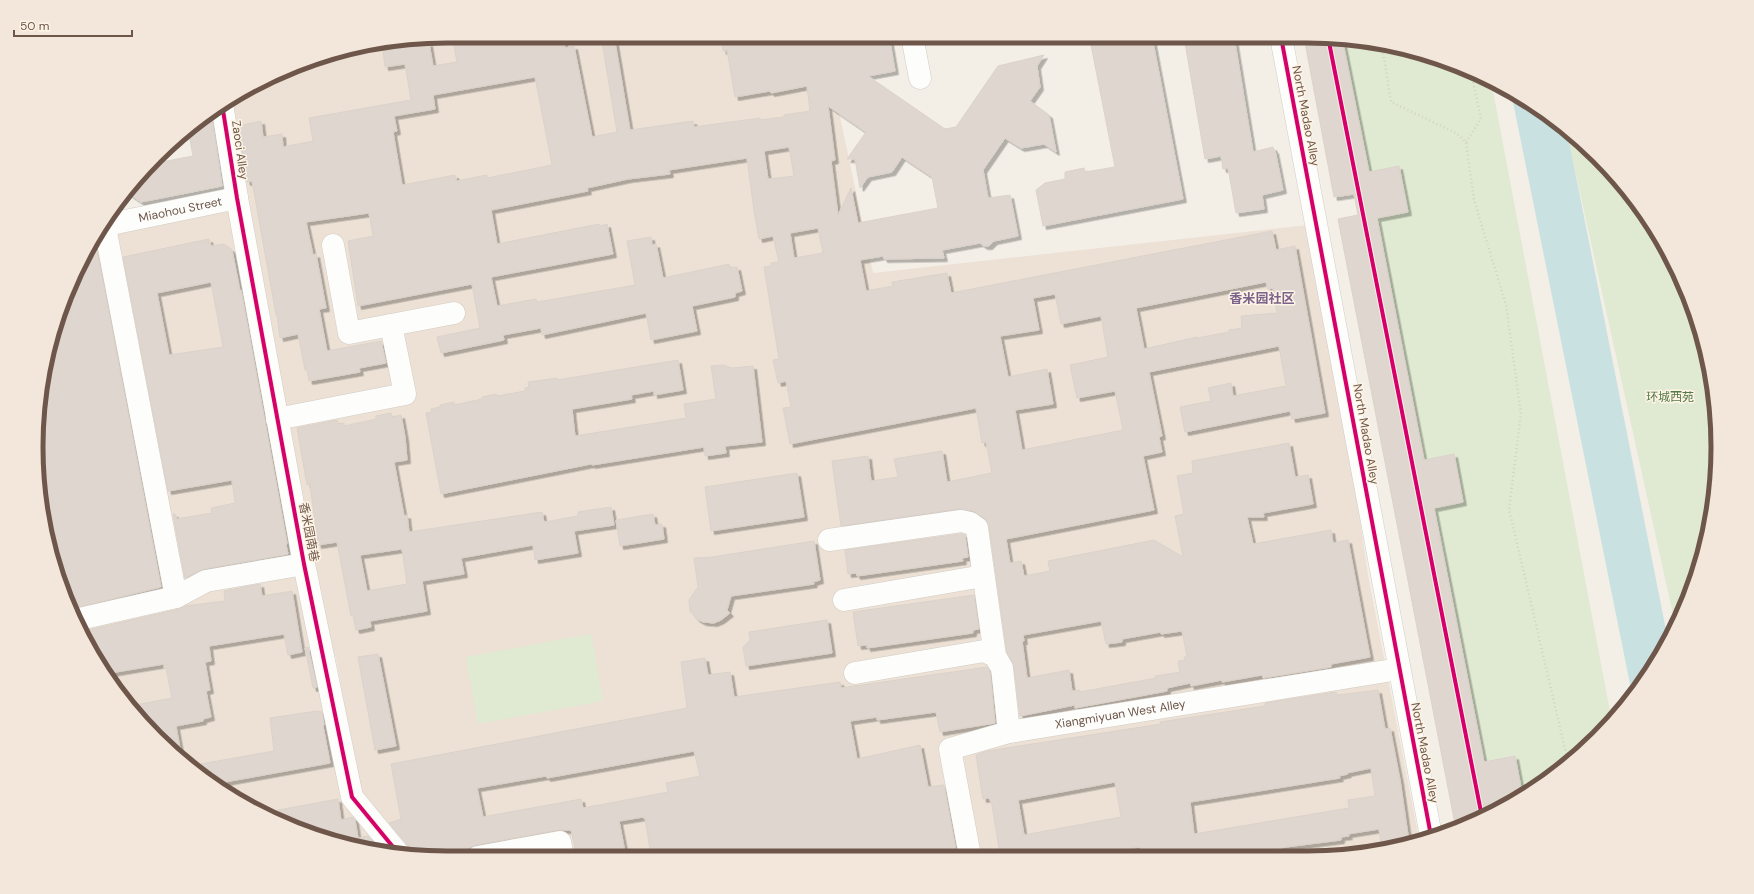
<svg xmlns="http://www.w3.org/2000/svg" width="1754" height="894" font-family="'DM Sans','Noto Sans SC',sans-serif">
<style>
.residential{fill:#ece1d4}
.green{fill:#e0ead2}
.water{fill:#cae1e2}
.building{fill:#dfd7cf;stroke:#dbd2ca;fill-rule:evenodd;filter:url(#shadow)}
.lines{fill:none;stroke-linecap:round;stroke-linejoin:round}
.minor-casing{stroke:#d2ccc5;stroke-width:23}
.path{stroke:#d5cfc9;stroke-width:2.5;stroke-dasharray:1 3;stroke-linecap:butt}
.minor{stroke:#fdfdfb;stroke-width:22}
.cycleway-casing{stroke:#fdf4e6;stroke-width:6}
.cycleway{stroke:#d6006c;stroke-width:4}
.labels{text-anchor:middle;stroke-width:3;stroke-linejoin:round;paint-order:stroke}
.street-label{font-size:12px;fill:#6e574a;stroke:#fdf4e6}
.park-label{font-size:12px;fill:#557947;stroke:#fdf4e6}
.neighbourhood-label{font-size:13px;font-weight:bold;fill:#7c638b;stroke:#fdf4e6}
.rim{fill:none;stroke:#6e574a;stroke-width:5}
</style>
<defs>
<filter id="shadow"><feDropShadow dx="3.5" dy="3.5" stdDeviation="0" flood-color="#0004"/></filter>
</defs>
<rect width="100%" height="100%" fill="#f3efe7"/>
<g class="residential">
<path d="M447,36H823L873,273L1317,224L1368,575L1419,839L1361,854L976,856L959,738L942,741L963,856L571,857L566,836L459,857H420L401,854L357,799L352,751L336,659L323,616L225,102L242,91L315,58L367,44Z"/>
<path d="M234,208L351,798L398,853L341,844L265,816L197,773L156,737L105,676L78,629L50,554L39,500L37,420L44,367L67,290L96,237Z"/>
</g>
<g class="green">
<path d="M1342,38L1413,50L1491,80L1612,722L1557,773L1522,793L1515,756L1484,762L1434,508L1463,502L1454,454L1424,460L1377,218L1408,212L1399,166L1369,172Z"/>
<path d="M1566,129L1616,176L1663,241L1696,315L1714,393L1717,474L1704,553L1676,628Z"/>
<path d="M591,634L603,701L478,724L466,657Z"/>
</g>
<path class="water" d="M1511,92L1557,121L1567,131L1668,640L1632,694Z"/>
<g class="building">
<path d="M452,36H564L565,48L574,46L592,137L617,132L601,36H614L630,130L693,121L694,127L760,118V120L784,117V115L810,111L807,86L771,93L770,91L735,97L727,50L723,51L721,36H889L895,71L868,76L945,129L956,127L998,66L1044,55L1037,66L1040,87L1030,101L1049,115L1056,152L1044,144L1021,148L1005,138L983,170L988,198L1010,195L1018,236L994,241L989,246H984L980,243L942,250L944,258L884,259L883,256L860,260L866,291L893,286L892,282L947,273L951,293L1272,231L1276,250L1295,246L1325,413L1292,419L1290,411L1185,432L1180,407L1211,401L1208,388L1231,383L1233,396L1286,386L1279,346L1149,372L1162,436L1159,437L1162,452L1143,456L1154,510L1006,539L1010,563L1021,561L1024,576L1050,571L1048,561L1154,540L1183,557L1175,516L1184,514L1177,476L1193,473L1192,461L1289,443L1295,477L1308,475L1313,504L1263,513L1264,517H1247L1253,544L1331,530L1333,543L1348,540L1370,657L1331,664V667L1263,678L1262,675L1222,682V680L1191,686L1190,683L1167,688V691L1075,708V705L1020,716L1014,667L1007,652L989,526L984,518L973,511L959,509L841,526L832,461L868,456L871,481L898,477L894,459L942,451L947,482L992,473L986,442L982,443L976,408L790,444L783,408L791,407L786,381L778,383L773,360L779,359L764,267L771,266V263L779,262L773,236L759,239L754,211L747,158L669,170L670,174L628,179L587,188L588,191L491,210L497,244L599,224L600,226L607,224L613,254L491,277L497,306L536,299L537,302L635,285L627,241L651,237L652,245L656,244L663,278L729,264L730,268L737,267L742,291L735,293V297L692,306L697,331L651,340L646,313L542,335L541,328L503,335L504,340L441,353L437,337L480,328L472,284L358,306L348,241L373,236L369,213L306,222L313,255L316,254L326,308L319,309L327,351L381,341L386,363L359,368L360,372L309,381L307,370H305L298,334L280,338L277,315H276L252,181L247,182L238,126L261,121L263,137L282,134L283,147L313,141L309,118L411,100L405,64L385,67L383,51L429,43L433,66L457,62ZM535,77L552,165L487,178V175L457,181L455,175L402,185L393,132L397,131L394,116L435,109L433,95ZM828,106L866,132L847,159H855L860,188L868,177L892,172L902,157L932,177L938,208L858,223L851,188L838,215L831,161L835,160ZM789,147L794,176L768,179L764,151ZM818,228L823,253L794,258L790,233ZM1266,282L1268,289L1273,288L1277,313L1241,316L1242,328L1229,330V332L1197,338V337L1144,349L1136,308ZM1055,294L1061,324L1101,316L1108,357L1070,365L1077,398L1115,391L1123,430L1022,450L1015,410L1053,404L1047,369L1008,377L1000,336L1039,330L1033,298ZM1101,621L1106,644L1122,642V639L1161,632V634L1182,631L1187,657H1184L1185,660L1178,661L1180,672L1155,676L1156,678L1080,692V690L1072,691L1069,670L1027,678L1022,641H1024L1023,635Z"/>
<path d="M1128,37H1152L1183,199L1043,226L1036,190L1045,183L1065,179V172L1084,168L1085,172L1115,167L1091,45Z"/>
<path d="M1184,37H1234L1253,152L1273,147L1274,150H1275L1283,190L1262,195L1264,209L1236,213L1228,168L1223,169L1221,156L1205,159Z"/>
<path d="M1304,37L1342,38L1369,172L1399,166L1408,212L1377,218L1424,460L1454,454L1463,502L1434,508L1484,762L1515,756L1522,793L1464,827L1456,829L1338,219L1358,215L1354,194L1334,197Z"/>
<path d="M211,112L222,186L141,202L126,192L138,176L151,164L193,156L188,129Z"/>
<path d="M209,239L211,246L224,244L232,250L240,291L241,290L287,543L286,545L288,554L204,569L185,578L173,514H175L176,519L212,513L211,508L235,503L232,480L168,491L123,257ZM211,282L223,347L169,355L157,293Z"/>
<path d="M96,244L161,587L71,609L50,554L39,500L37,420L44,367L67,290L91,245Z"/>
<path d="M678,360L683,390L654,395V391L631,395L632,399L572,409L575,436L686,418L684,404L716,399L711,366L723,365L732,368L753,366L762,442L725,446L726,453L705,456L704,447L592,465L591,464L441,494L426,413L432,412L431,409L440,407V405L454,402V405L482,399V397L496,394L497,396L525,391V388L529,387L528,382L557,378V380Z"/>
<path d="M391,413L392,417L401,415L405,437L407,460L394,462L404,516L407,515L409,532L542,512L544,522L578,516V512L611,507L614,525L574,531L578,553L535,560L533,545L461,558L464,574L422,581L427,611L370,621L371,627L356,630L353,615L351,616L337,542L318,545L310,484L307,485L297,428L337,420L338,424L344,423V426L376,419V416ZM402,549L407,584L367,591L360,555Z"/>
<path d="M797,473L804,517L711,531L705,487Z"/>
<path d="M653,514L655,525L662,524L664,539L620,546L616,520Z"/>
<path d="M961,534L965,535L968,557L962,558L963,561L857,576L856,573L848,574L845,550Z"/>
<path d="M814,541L820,580L813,582L814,584L731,596L727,610L730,613L721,620L714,623L703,622L697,619L690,611L689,600L698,587L694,558L712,557Z"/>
<path d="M260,584L262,596L292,591L302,652L288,655L284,634L209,646L211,661L205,662L210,690L206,691L211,717L203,719V721L176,726L182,760L156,737L130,706L172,698L166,668H164V664L104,674L80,632L179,609L185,606L225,601L224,591Z"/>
<path d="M974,595L979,629L973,630V633L867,648V645L858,646L853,612Z"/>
<path d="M827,620L832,653L746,666L743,647L750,640L749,632Z"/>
<path d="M308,647L317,687L313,688L305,648Z"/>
<path d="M378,654L396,746L375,750L358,657Z"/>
<path d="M705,658L708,675L730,672L734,697L840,682L841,688L987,667L990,672L995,723L940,732L936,712L877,720V717L850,721L857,759L920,745L928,787L944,785L957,856H651L645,818H643V817L619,821L626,857H577L571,830H558L476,845L464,850L420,857L410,855V851L408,845L389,823L401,819L391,764L687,708L681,662ZM694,751L700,776L666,783L668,792L583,808L581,799L483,817L477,788L546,776L547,778Z"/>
<path d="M1378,690L1385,729L1390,728L1400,780L1409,842L1382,849L1379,829L1348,834L1349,836L1341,837V840L1286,847L1248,855H1141L1140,847L1113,851L1114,855H1000L992,805L989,798L983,799L976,755L987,751L1161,724L1160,722L1265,706V703L1336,692L1337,695ZM1371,768L1375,796L1348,800L1349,808L1194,834L1190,802L1340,778L1339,776L1348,774L1347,773ZM1115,782L1121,817L1024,835L1018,800Z"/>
<path d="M317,711L322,712L324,725L323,726L330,763L214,784L189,766L274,751L270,718Z"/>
<path d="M338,799L341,820L353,817L355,820L358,838L368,836L380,850L341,844L262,813Z"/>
</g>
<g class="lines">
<defs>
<g id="minor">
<path d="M912,36L920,78"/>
<path d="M1281,37L1431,836"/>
<path d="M222,104L237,198L304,564L352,797L398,853"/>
<path d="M104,222L176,597"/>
<path id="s1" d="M101,226L237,198"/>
<path d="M333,245L349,333L454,313"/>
<path d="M277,419L405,394L391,325"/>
<path d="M829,540L961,521L970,523L977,528L995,656"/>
<path d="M844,600L983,576"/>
<path d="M75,620L176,597L206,581L304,564"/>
<path d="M855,673L984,651L995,656L1002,668L1009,732"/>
<path id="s2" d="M970,856L950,749L1009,732L1399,669"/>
<path d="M478,857L560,842L563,857"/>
</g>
</defs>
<use href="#minor" class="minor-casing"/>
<g class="path">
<path d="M1382,45L1391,102L1456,133L1466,142L1474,200L1506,305L1521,414L1509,509L1565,749L1570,761"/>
<path d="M1466,142L1481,119L1471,72"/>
</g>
<use href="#minor" class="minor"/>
<defs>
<g id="cycleway">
<path d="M1281,37L1431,836"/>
<path d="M1328,37L1482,817"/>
<path d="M222,104L237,198L304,564L352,797L398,853"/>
</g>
</defs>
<use href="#cycleway" class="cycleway-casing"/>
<use href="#cycleway" class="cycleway"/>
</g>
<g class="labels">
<g class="street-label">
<text transform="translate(1306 116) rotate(79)" y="4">North Madao Alley</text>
<text transform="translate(240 150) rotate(82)" y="4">Zaoci Alley</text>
<text dy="4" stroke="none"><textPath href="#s1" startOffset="81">Miaohou Street</textPath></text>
<text transform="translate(1366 434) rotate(80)" y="4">North Madao Alley</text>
<text transform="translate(309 532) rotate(79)" y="4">香米园南巷</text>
<text dy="4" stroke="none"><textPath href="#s2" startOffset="283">Xiangmiyuan West Alley</textPath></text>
<text transform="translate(1425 753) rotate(79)" y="4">North Madao Alley</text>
</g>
<g class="park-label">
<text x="1670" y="401">环城西苑</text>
</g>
<g class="neighbourhood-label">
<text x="1262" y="303">香米园社区</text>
</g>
</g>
<path d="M0 0H1754V894H0ZM447 43H1307A404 404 0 0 1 1711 447V447A404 404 0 0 1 1307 851H447A404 404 0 0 1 43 447V447A404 404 0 0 1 447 43Z" fill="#f2e7da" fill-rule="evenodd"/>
<path class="rim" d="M447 43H1307A404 404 0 0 1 1711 447V447A404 404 0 0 1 1307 851H447A404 404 0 0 1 43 447V447A404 404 0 0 1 447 43Z"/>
<path d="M14 30v6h118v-6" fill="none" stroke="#6e574a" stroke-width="2"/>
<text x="20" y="30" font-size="12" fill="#6e574a" stroke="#fdf4e6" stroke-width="3" paint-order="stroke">50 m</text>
</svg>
